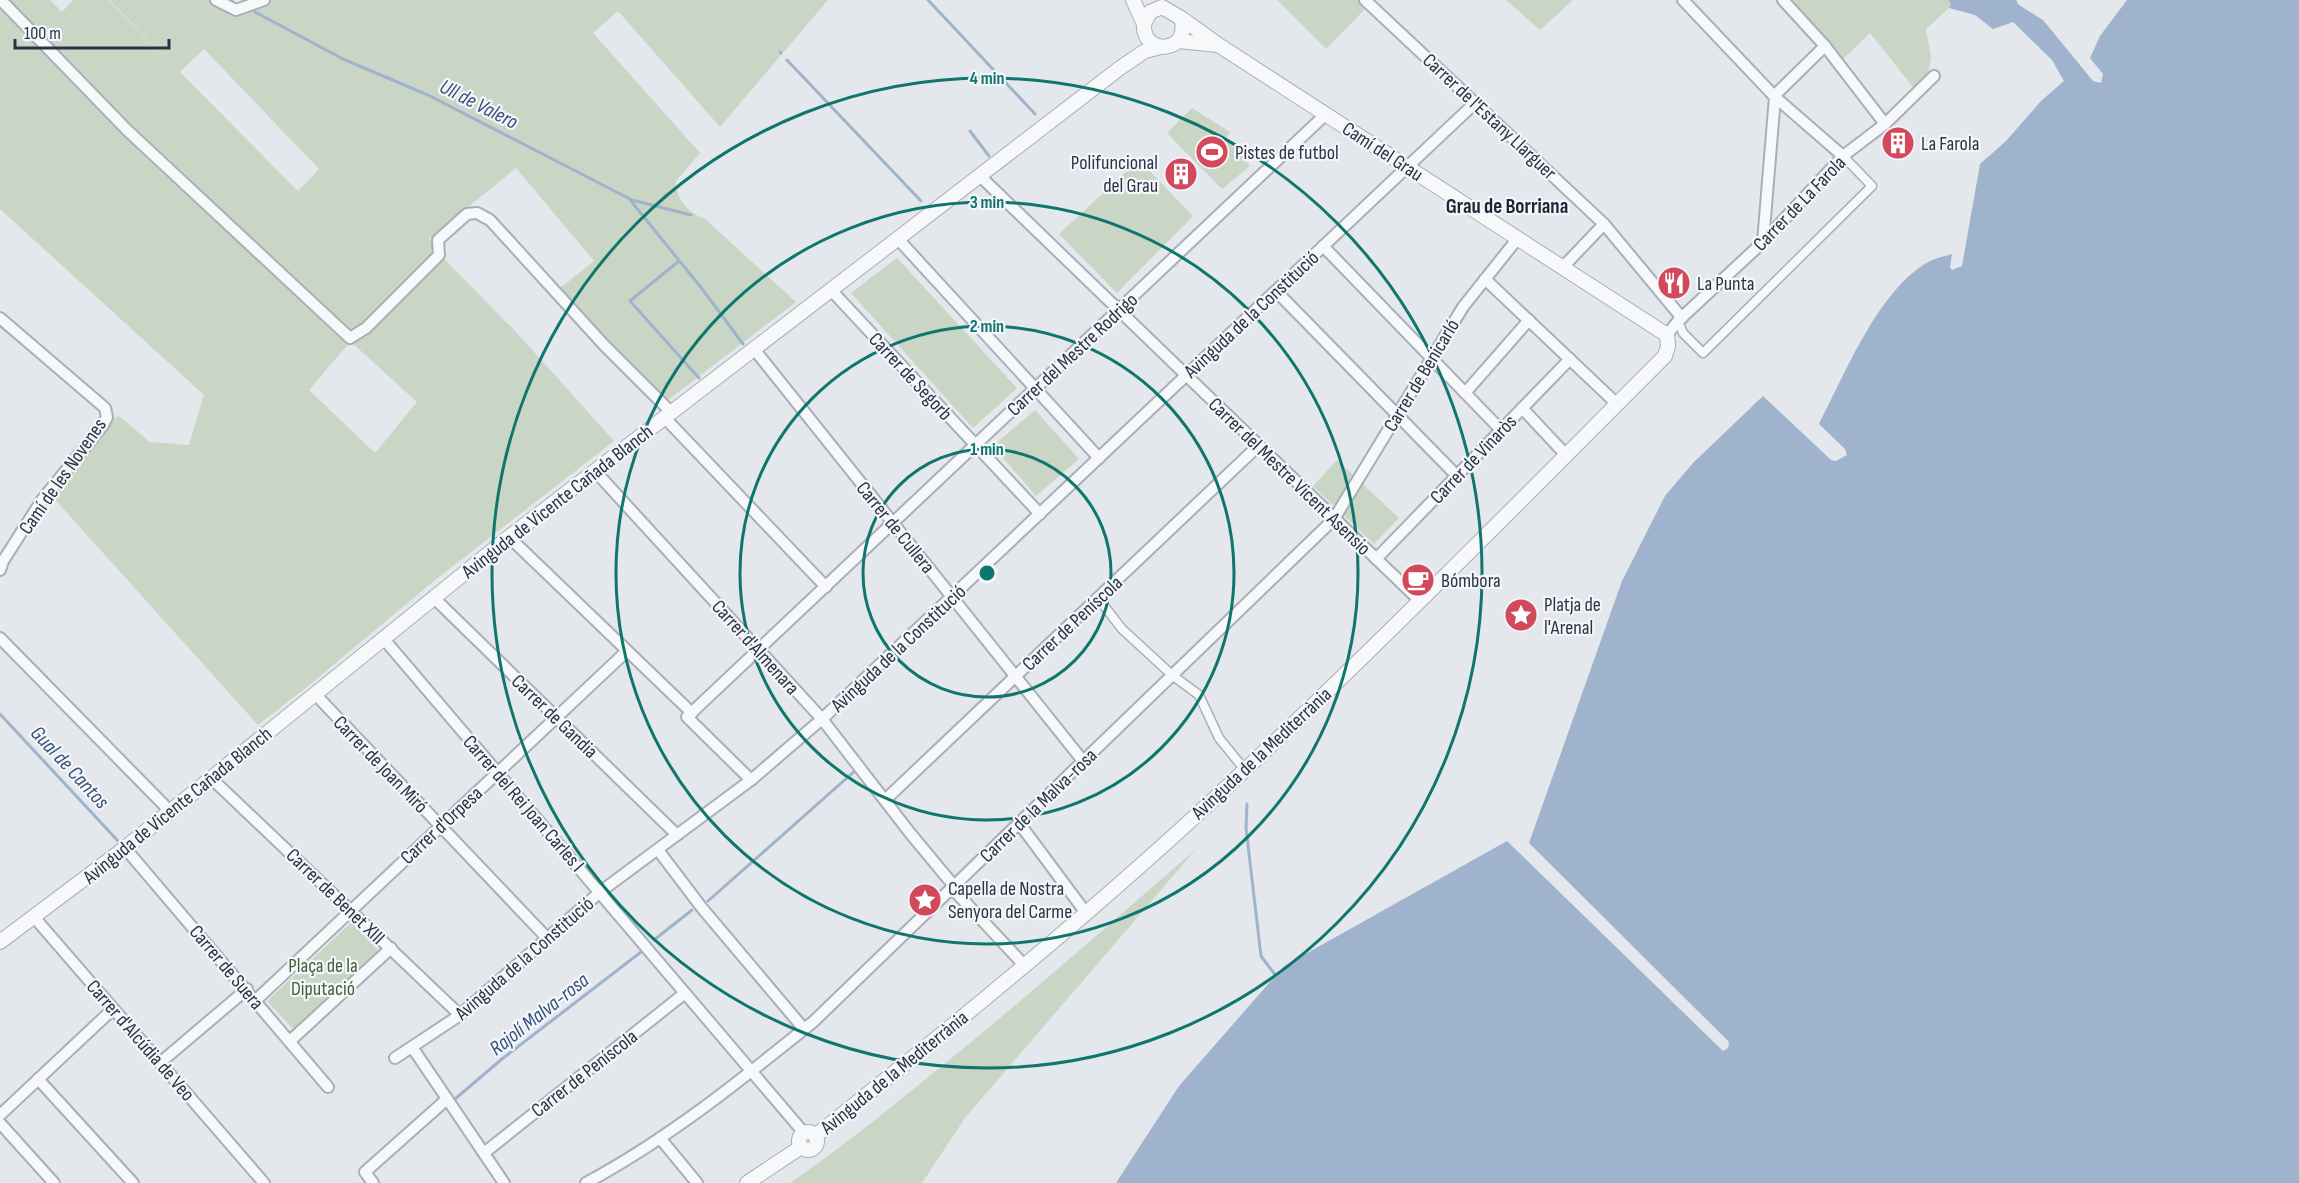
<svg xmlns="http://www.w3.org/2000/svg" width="2299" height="1183" font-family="'Sofia Sans Condensed',sans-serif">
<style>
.green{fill:#c9d6c5}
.water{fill:#9fb4cc}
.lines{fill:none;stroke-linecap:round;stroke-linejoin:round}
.stream{stroke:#9fb4cc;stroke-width:3}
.pedestrian-casing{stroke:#a9aeb7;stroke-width:11}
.minor-casing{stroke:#a9aeb7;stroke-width:14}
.tertiary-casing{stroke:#a9aeb7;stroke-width:16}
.pedestrian{stroke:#f7f8fa;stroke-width:8}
.minor{stroke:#f7f8fa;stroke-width:10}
.tertiary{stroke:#f7f8fa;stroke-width:14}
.ring{fill:none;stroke:#0f766e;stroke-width:3}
.labels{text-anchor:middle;stroke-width:4.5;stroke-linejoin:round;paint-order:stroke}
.street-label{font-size:20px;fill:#2b3445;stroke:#f4f6f9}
.poi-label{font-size:20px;fill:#2b3445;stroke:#f4f6f9;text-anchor:start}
.park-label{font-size:20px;fill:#3f6138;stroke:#f4f6f9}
.water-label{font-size:21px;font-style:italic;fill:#34527a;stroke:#f4f6f9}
.neighbourhood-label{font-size:21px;font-weight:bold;fill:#1d2536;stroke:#f4f6f9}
.centre{fill:#0f766e;stroke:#f4f6f9;stroke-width:3}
.ring-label{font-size:18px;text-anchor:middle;font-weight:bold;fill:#0f766e;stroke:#f4f6f9;stroke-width:4.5;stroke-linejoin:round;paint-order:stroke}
</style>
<rect width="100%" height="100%" fill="#e4e7ec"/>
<g class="green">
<path d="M5,0H50L62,12L73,0H108L298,191L319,169L204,49L180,72L109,0H211L243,10L269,0H828L720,127L618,11L593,33L700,153L676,181C675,198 689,214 704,218L796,302L668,400L595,328L559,289L594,261L516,168L429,239L435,246L430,259L401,285L364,326L349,331L121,120Z"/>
<path d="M1277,0H1358L1366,8L1326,49Z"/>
<path d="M1506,0H1573L1540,30Z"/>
<path d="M1791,0H1955L1949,8L1926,29L1931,57L1928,74L1913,87L1870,33L1843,59Z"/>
<path d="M0,5L350,342L309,390L375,453L417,402L351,342L361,340L367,336L422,276L444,259L518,334L614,441L435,580L308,686L258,725L51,495L108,422L119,416L150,442L189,445L204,395L0,209Z"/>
<path d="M1192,108L1230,132L1226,138L1250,166L1222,189L1167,133Z"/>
<path d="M1139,160L1193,216L1117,293L1059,234Z"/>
<path d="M897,258L1017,388L973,428L851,293Z"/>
<path d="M1035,410L1079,459L1036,496L993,446Z"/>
<path d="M1337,460L1399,518L1374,544L1313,486Z"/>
<path d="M1197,848L965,1118L922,1183H790C841,1148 889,1109 938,1069C1026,998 1111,923 1197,848Z"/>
<path d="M352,922L380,952L295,1031L267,1001Z"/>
</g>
<path class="water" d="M1948,0H2016L2019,5L2043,20L2093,81L2101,83L2103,74L2090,58L2100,36L2127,0H2299V1183H1116L1179,1086L1284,966L1507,841L1723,1051L1728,1048L1729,1042L1529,843L1622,581L1665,496L1693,463L1763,396L1831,460L1836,461L1847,455L1845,449L1819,424C1845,374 1879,288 1930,261C1936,258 1945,256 1952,254L1950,267L1952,270L1962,266L1980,164L2006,141L2041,101L2064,81L2052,60L2013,22L1993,29L1975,15L1949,8L1951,4Z"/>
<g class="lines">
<g class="stream">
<path d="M228,0L233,2"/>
<path d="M928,0L1035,114"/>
<path d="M255,12L343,59L428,95L632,200L691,215"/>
<path d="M780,52L781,53"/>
<path d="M787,60L921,201"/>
<path d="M970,131L989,156"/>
<path d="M631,201L703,290L743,344"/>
<path d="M679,261L630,301L699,378"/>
<path d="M0,714L118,841"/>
<path d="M1247,804L1246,828L1261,956L1276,976"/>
<path d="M708,901L857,769"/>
<path d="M654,940L692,910"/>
<path d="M455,1099L502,1059L641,952"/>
</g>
<defs>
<g id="pedestrian">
<path d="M1678,321L1683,333L1703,353L1872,186L1843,156"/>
<path d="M1098,598L1122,629L1172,675L1199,695L1219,738L1245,770"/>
</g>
<g id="minor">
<path d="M1,0L127,130L350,338L366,328L439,255L438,240L467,214L477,213L490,220L604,345L671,412"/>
<path d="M216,0L236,10L264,0"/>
<path d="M1365,0L1604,224L1682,318"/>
<path d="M1683,0L1775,97L1843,156"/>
<path d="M1783,0L1825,46L1885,124"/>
<path d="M1774,96L1825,46"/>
<path d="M980,176L1420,601"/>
<path d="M898,239L1099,458"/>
<path d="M1763,242L1775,97"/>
<path d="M1323,246L1501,430"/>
<path d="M1563,267L1604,224"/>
<path d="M1485,279L1617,404"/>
<path d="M831,290L1040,514"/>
<path d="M1276,291L1457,476"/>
<path d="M0,318L105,408L107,417L103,425L42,500L3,561L0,570"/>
<path d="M1667,335L1678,321L1763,242L1843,156L1885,124L1934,76"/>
<path d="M754,349L1083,761"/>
<path d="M1465,393L1529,320"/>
<path d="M1522,408L1566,455"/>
<path d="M665,418L826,587"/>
<path d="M595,471L822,719L910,833L954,886"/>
<path d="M509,537L692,713"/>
<path d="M1376,559L1570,359"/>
<path d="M433,597L677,835"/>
<path d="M0,638L164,805L169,813"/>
<path d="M383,638L804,1133"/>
<path d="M315,694L547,938"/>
<path d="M211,778L460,1015"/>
<path d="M751,780L687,717L1326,114"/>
<path d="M885,800L1258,446"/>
<path d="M1019,823L1086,913"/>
<path d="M125,848L328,1087"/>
<path d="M658,850L702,908L804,1029"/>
<path d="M952,888L1024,965"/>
<path d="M34,917L264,1183"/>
<path d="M256,1000L627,651"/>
<path d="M290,1041L391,948"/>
<path d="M412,1047L504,1183"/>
<path d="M395,1058L460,1015L600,892L751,780L822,719L1475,103"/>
<path d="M161,1062L247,989"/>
<path d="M38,1079L133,1183"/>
<path d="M0,1115L113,1009"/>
<path d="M0,1123L54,1183"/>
<path d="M660,1138L697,1183"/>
<path d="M484,1153L685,993"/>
<path d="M373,1183L365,1172L447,1099"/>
<path d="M586,1183C668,1139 741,1080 813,1022L1334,519L1463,307L1518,238"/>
</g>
<g id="tertiary">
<path d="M1133,0L1144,24"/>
<path d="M1178,41L1218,45"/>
<path d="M0,942L125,848L509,537L1120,68L1145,51L1161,47"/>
<circle cx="808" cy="1141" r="9"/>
<path d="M815,1136C947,1031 1077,925 1201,811C1360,664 1512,509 1665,356L1668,346L1667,335L1220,46L1181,18L1162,7L1150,12L1144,24C1142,57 1192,53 1181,18"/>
<path d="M747,1183L801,1147"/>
</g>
</defs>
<use href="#pedestrian" class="pedestrian-casing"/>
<use href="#minor" class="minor-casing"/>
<use href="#tertiary" class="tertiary-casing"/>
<use href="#pedestrian" class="pedestrian"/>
<use href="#minor" class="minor"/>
<use href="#tertiary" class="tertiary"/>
</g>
<g class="ring">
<circle cx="987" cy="573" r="124"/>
<circle cx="987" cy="573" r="247"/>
<circle cx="987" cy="573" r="371"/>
<circle cx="987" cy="573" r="495"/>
</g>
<defs>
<symbol id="building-disc" viewBox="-11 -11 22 22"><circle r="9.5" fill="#d1495b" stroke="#f4f6f9"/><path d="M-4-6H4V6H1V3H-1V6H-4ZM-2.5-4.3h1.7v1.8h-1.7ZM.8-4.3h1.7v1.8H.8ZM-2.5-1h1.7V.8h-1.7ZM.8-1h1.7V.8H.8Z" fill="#fff"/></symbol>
<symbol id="stadium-disc" viewBox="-11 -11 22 22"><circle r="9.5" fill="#d1495b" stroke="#f4f6f9"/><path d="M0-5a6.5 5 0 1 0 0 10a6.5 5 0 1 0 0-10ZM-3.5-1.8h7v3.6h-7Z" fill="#fff"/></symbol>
<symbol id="restaurant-disc" viewBox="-11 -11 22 22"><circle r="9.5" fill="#d1495b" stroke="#f4f6f9"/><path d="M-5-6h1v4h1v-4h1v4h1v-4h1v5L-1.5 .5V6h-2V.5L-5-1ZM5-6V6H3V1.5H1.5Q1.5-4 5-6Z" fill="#fff"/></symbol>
<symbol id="cafe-disc" viewBox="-11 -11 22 22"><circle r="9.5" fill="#d1495b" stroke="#f4f6f9"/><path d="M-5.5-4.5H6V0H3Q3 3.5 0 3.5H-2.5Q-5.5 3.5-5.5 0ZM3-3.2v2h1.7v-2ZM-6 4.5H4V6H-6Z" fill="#fff"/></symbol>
<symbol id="sight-disc" viewBox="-11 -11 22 22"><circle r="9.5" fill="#d1495b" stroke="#f4f6f9"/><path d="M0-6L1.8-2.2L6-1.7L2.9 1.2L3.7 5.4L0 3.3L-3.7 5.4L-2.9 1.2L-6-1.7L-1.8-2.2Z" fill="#fff"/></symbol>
</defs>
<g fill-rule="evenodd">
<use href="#building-disc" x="1879" y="124" width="38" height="38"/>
<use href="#stadium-disc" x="1193" y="133" width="38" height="38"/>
<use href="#building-disc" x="1162" y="155" width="38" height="38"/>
<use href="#restaurant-disc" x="1655" y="264" width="38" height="38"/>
<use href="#cafe-disc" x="1399" y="561" width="38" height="38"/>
<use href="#sight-disc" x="1502" y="596" width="38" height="38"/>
<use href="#sight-disc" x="906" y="881" width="38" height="38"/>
</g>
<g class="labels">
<g class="street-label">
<text transform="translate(1490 116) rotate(43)" y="7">Carrer de l'Estany Llarguer</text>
<text transform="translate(1383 151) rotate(33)" y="7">Camí del Grau</text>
<text transform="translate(1799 203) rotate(-46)" y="7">Carrer de La Farola</text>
<text transform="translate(1251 314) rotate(-43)" y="7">Avinguda de la Constitució</text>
<text transform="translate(1072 354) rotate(-43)" y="7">Carrer del Mestre Rodrigo</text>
<text transform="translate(1421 375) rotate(-59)" y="7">Carrer de Benicarló</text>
<text transform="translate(911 376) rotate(47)" y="7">Carrer de Segorb</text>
<text transform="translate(1473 459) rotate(-46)" y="7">Carrer de Vinaròs</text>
<text transform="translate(62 476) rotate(-55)" y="7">Camí de les Novenes</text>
<text transform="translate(1290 476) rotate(44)" y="7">Carrer del Mestre Vicent Asensio</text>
<text transform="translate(557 501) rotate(-38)" y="7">Avinguda de Vicente Cañada Blanch</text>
<text transform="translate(896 527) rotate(51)" y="7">Carrer de Cullera</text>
<text transform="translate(1072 623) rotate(-43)" y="7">Carrer de Peníscola</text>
<text transform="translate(756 647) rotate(48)" y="7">Carrer d'Almenara</text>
<text transform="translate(898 648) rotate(-43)" y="7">Avinguda de la Constitució</text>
<text transform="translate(555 716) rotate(44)" y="7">Carrer de Gandia</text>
<text transform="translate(1261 753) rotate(-43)" y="7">Avinguda de la Mediterrània</text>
<text transform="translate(381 764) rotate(46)" y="7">Carrer de Joan Miró</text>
<text transform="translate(524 803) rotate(49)" y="7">Carrer del Rei Joan Carles I</text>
<text transform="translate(177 805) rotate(-39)" y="7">Avinguda de Vicente Cañada Blanch</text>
<text transform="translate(1038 805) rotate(-44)" y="7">Carrer de la Malva-rosa</text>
<text transform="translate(441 825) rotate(-43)" y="7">Carrer d'Orpesa</text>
<text transform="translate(336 896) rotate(44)" y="7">Carrer de Benet XIII</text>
<text transform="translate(524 958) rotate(-41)" y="7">Avinguda de la Constitució</text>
<text transform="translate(227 967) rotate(50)" y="7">Carrer de Suera</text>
<text transform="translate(141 1040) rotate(49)" y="7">Carrer d'Alcúdia de Veo</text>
<text transform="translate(894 1072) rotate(-39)" y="7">Avinguda de la Mediterrània</text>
<text transform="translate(584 1073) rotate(-38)" y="7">Carrer de Peníscola</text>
</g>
<g class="poi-label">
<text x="1921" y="150">La Farola</text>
<text x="1235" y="159">Pistes de futbol</text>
<text x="1158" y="169" text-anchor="end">Polifuncional<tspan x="1158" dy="23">del Grau</tspan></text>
<text x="1697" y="290">La Punta</text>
<text x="1441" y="587">Bómbora</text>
<text x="1544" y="611">Platja de<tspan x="1544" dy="23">l'Arenal</tspan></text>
<text x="948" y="895">Capella de Nostra<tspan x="948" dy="23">Senyora del Carme</tspan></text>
</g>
<g class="park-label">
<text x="323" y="972">Plaça de la<tspan x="323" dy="23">Diputació</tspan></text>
</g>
<g class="water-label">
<text transform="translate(479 104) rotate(27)" y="7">Ull de Valero</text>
<text transform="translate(70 767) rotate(47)" y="7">Gual de Cantos</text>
<text transform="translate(539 1014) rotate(-38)" y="7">Rajolí Malva-rosa</text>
</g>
<g class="neighbourhood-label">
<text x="1507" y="213">Grau de Borriana</text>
</g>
</g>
<circle cx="987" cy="573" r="9" class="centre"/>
<g class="ring-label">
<text x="987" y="84">4 min</text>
<text x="987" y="208">3 min</text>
<text x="987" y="332">2 min</text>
<text x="987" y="455">1 min</text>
</g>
<path d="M15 39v9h154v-9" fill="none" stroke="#2b3445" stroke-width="3"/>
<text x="24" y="39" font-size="18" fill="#2b3445" stroke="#f4f6f9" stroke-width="4.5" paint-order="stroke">100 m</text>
</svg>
